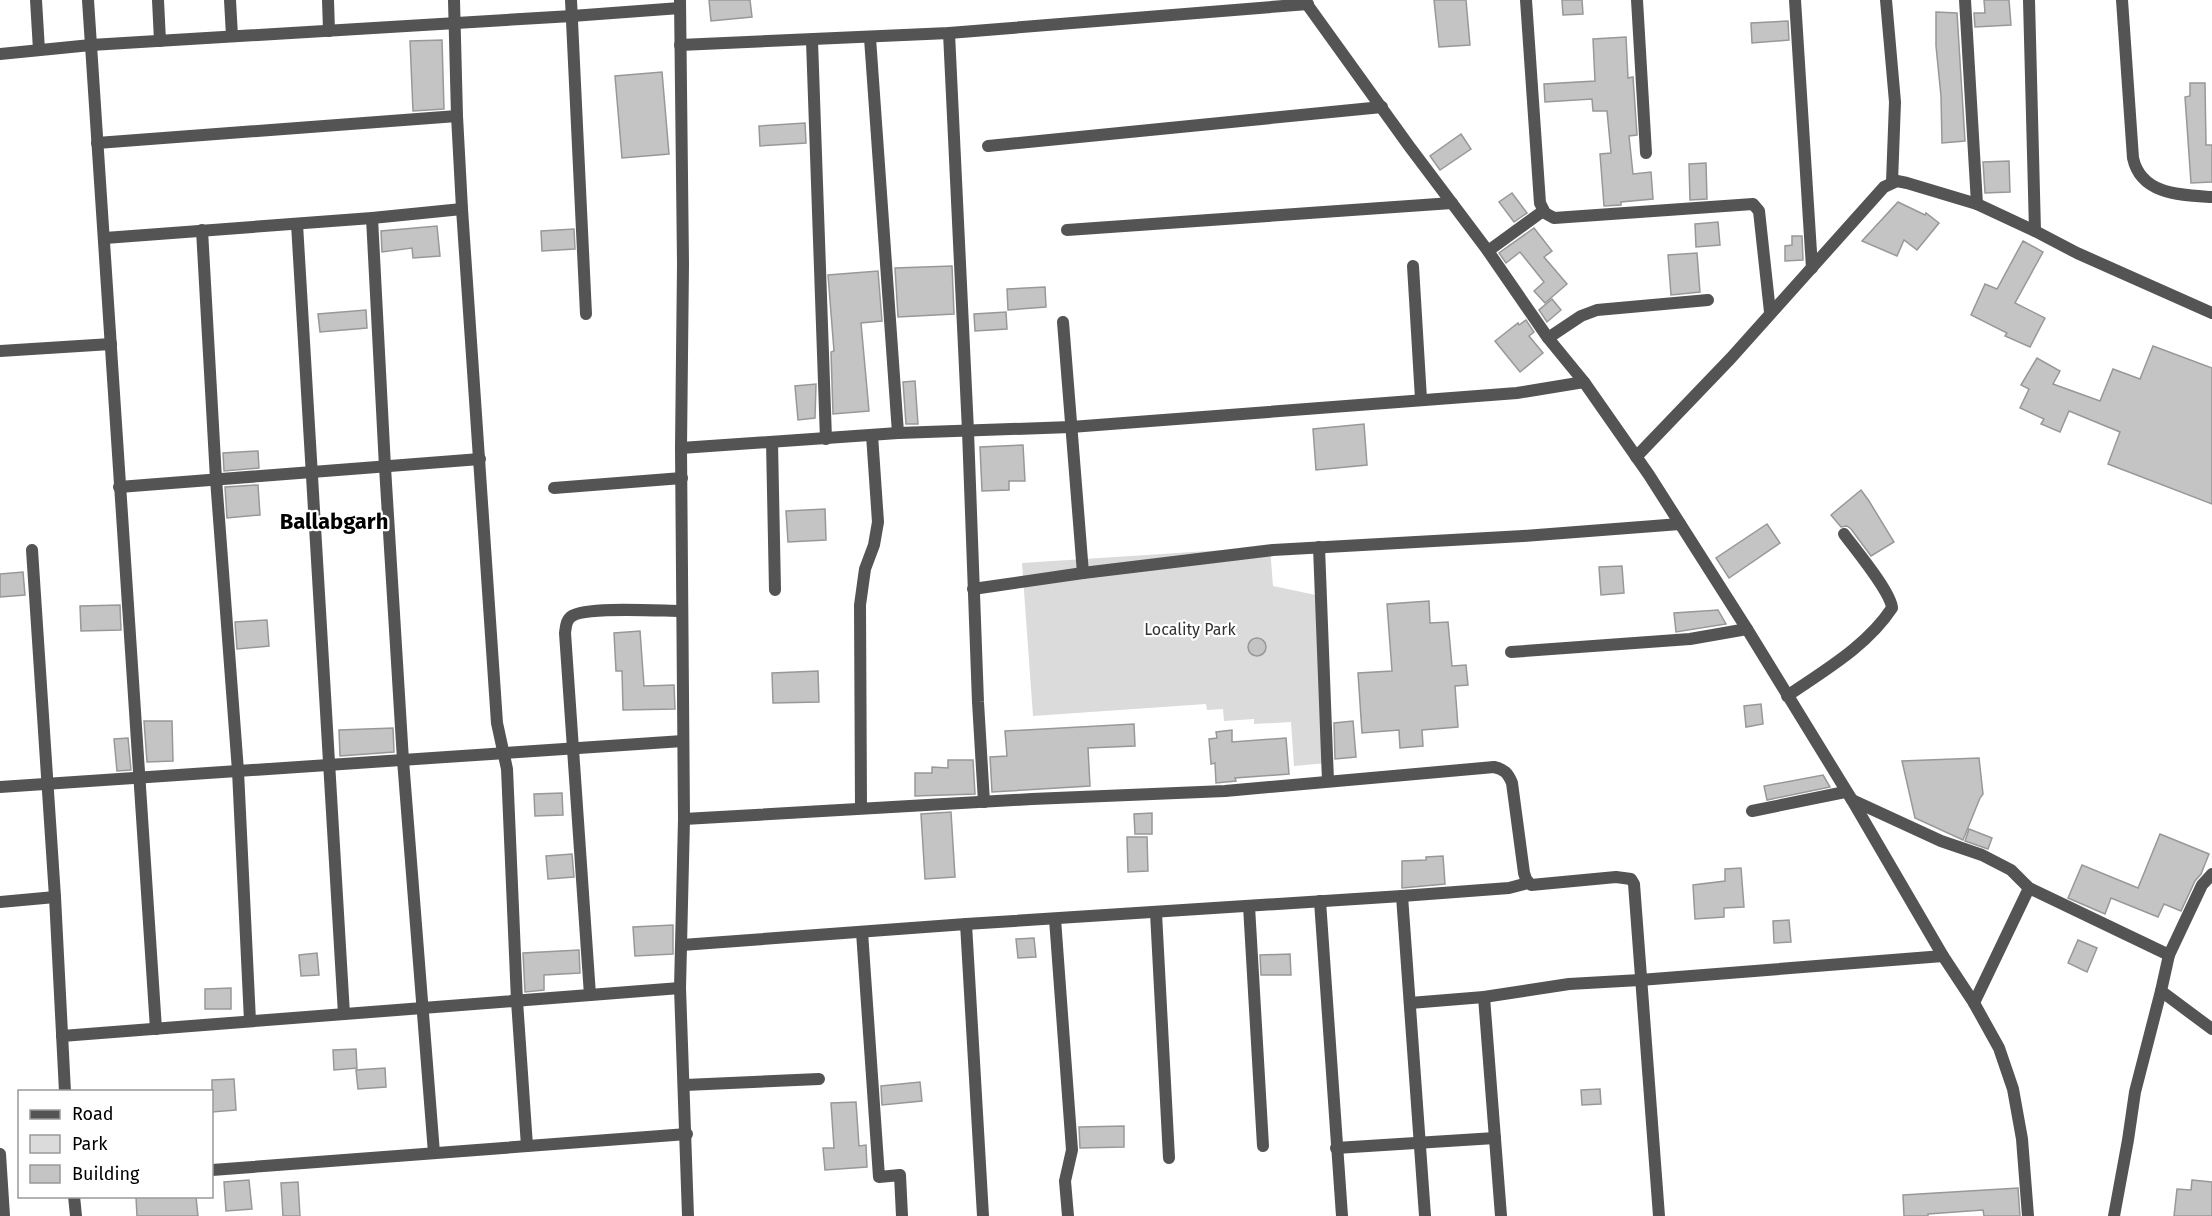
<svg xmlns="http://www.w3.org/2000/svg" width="2212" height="1216" font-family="'Fira Sans',sans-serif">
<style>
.green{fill:#dbdbdb}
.building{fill:#c4c4c4;stroke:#989898;stroke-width:1.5}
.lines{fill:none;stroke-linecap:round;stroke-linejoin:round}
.street{stroke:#545454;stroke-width:12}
.labels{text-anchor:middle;stroke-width:4.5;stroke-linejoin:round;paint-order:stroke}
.park-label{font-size:16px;fill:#323232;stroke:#fff}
.district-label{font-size:22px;font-weight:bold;fill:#000;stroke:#fff}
</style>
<rect width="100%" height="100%" fill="#fff"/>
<path class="green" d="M1270,547L1273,586L1316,595L1328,763L1294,766L1291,722L1254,724V719L1224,721L1223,709L1207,710L1206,704L1033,716L1022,563Z"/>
<g class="building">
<path d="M709,0H750L752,17L711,21Z"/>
<path d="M1434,0H1466L1470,45L1439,47Z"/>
<path d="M1562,0H1582L1583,14L1563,15Z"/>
<path d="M1984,0H2009L2011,25L1975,27L1974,13H1985Z"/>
<path d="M1936,12L1957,13L1965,141L1942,143L1941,96L1936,46Z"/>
<path d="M1788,21L1789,40L1752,43L1751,23Z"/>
<path d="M1626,37L1628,78L1633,77L1637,135L1629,136L1633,174L1651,172L1653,199L1621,202V205L1604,206L1600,154L1611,153L1607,111H1593L1592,99L1545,102L1544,84L1595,81L1593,39Z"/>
<path d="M442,40L444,109L413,111L410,41Z"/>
<path d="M662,72L669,154L622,158L615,76Z"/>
<path d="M2190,83H2205L2206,145H2212V182L2191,183L2185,97L2190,96Z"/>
<path d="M805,123L806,143L760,146L759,126Z"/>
<path d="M1461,134L1471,149L1440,170L1430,156Z"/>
<path d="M2009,161L2010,192L1985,193L1983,162Z"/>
<path d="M1706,163L1707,199L1690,200L1689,164Z"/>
<path d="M1512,193L1527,213L1514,222L1499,202Z"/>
<path d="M1898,202L1925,215L1926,213L1939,223L1917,250L1904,240L1897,256L1862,241Z"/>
<path d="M1718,222L1720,245L1696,247L1695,224Z"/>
<path d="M437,226L440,256L413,258L412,248L382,252L381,231Z"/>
<path d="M1534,228L1552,251L1544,257L1567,284L1545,303L1534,291L1544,282L1520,252L1506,263L1499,253Z"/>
<path d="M574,229L575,249L542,251L541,231Z"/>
<path d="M1792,236H1802L1803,260L1785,261V246L1792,245Z"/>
<path d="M2023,241L2043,252L2015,303L2045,318L2030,347L2005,336L2007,333L1971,315L1985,284L1997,289Z"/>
<path d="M1697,253L1700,292L1671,295L1668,255Z"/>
<path d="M952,266L954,314L898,317L895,268Z"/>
<path d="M878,271L882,321L861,323L869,411L833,414L831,352L834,351L828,275Z"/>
<path d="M1045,287L1046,307L1008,310L1007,289Z"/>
<path d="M1552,299L1561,310L1547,322L1539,310Z"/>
<path d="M366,310L367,328L320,332L318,314Z"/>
<path d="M1006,312L1007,329L975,331L974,314Z"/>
<path d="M1526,320L1534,332L1529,336L1543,353L1520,372L1495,341L1518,323L1519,325Z"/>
<path d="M2153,346L2212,368V504L2108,464L2120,432L2069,411L2060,432L2041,424L2044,419L2020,408L2029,389L2021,385L2037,358L2060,371L2053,384L2100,401L2113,369L2140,379Z"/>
<path d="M915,381L918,424H906L903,382Z"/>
<path d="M816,384L815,418L798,420L795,386Z"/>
<path d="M1364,424L1367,465L1316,470L1313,429Z"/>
<path d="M1023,445L1025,481H1009V490L982,491L980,447Z"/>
<path d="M258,451L259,468L224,471L223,453Z"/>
<path d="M258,485L260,515L227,518L225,487Z"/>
<path d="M1861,490L1869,501L1894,542L1871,556L1851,529L1847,526L1841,527L1831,515Z"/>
<path d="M825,509L826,540L788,542L786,511Z"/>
<path d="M1767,524L1780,543L1729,578L1716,558Z"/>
<path d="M1622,566L1624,593L1601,595L1599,567Z"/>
<path d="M23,572L25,595L0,597V574Z"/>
<path d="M1429,601L1430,623L1448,622L1452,666L1466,665L1468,685L1455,686L1458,727L1422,730L1423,746L1400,748L1399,730L1362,733L1358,673L1392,671L1387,604Z"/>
<path d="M120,605L121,630L81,631L80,606Z"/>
<path d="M1718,610L1726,624L1676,632L1674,613Z"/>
<path d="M267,620L269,646L237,649L235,622Z"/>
<path d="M640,631L644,686L674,685L675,709L623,710L622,671H616L614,633Z"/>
<circle cx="1257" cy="647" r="9"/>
<path d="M818,671L819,702L773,703L772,673Z"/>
<path d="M1761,704L1763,724L1746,727L1744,706Z"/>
<path d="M144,721H172L173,761L147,762Z"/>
<path d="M1353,721L1356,757L1335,759L1334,723Z"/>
<path d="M1134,724L1135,746L1088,748L1090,786L992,792L990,757L1007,756L1005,731Z"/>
<path d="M393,728L394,752L340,756L339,730Z"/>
<path d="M1232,730V742L1286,738L1289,774L1235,778L1236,781L1216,783L1215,763L1211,764L1209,739L1217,738L1216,732Z"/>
<path d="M128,738L131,770L117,771L114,739Z"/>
<path d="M1979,758L1983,794L1980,798L1963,840L1915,818L1902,761Z"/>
<path d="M948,760H973L975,794L915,796V773H932V767L948,768Z"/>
<path d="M1823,775L1830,787L1767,800L1764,786Z"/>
<path d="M562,793L563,815L535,816L534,794Z"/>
<path d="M951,812L955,877L925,879L921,814Z"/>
<path d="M1152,813V834H1135L1134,814Z"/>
<path d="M1969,829L1992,838L1988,849L1965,841Z"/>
<path d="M2160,834L2209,854L2201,874L2195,881L2181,911L2164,904L2158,917L2111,898L2105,914L2068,898L2082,865L2138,888Z"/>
<path d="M1127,837H1147L1148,871L1128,872Z"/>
<path d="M572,854L574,877L548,879L546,856Z"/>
<path d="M1443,856L1445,884L1402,888V861L1426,860V857Z"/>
<path d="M1741,868L1744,907L1724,908V917L1695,919L1693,885L1725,881V869Z"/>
<path d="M1789,920L1791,942L1774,943L1773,921Z"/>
<path d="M673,925V954L635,956L633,927Z"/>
<path d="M1034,938L1036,957L1018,958L1016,939Z"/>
<path d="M2078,940L2097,948L2087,972L2068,963Z"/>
<path d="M579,950L580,973L544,975V990L525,992L523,953Z"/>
<path d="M317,953L319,975L301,976L299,955Z"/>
<path d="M1290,954L1291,975H1261L1260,955Z"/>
<path d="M231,988V1009H205V989Z"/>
<path d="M356,1049L357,1068L334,1070L333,1050Z"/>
<path d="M385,1068L386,1087L358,1089L356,1070Z"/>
<path d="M234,1079L236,1110L212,1112V1080Z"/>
<path d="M920,1082L922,1101L882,1105L881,1086Z"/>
<path d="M1600,1089L1601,1104L1582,1105L1581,1090Z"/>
<path d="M856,1102L859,1146L866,1145L867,1167L825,1170L823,1148H834L831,1103Z"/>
<path d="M1124,1126V1147L1080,1148L1079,1127Z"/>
<path d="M249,1180L252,1209L226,1211L224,1182Z"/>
<path d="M2192,1180L2212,1182V1216H2174L2177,1189L2191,1190Z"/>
<path d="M298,1182L300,1216H283L281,1183Z"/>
<path d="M2018,1188L2020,1216H1984L1983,1210L1928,1214V1216H1904L1903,1195Z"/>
<path d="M136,1197H196L198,1216H137Z"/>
</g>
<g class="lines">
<g class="street">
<path d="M36,0L39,50"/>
<path d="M88,0L156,1029"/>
<path d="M158,0L160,41"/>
<path d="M230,0L232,36"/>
<path d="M328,0L329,31"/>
<path d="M454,0L457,116L462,209L497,723L507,769L517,1001L527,1146"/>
<path d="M571,0L586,314"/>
<path d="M680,0L683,264L681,448L684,819L680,988L688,1216"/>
<path d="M1304,0L1409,146L1488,251L1548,338L1584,382L1649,475L1747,629L1852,800L1943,956L1974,1003L1999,1048L2013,1089L2022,1139L2028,1216"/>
<path d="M1526,0L1540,203L1545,213L1554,218L1753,204L1759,211L1770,312"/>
<path d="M1637,0L1646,153"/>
<path d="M1795,0L1812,268"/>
<path d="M1886,0L1895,102L1892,182"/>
<path d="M1965,0L1977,204"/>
<path d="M2029,0L2035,231"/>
<path d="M2122,0L2133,158C2141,195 2181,195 2212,197"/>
<path d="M949,33L968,431L978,702L984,802"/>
<path d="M870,38L898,433"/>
<path d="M812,41L826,439"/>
<path d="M680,45L949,33L1308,4"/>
<path d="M0,54L91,45L572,16L680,8"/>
<path d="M97,143L457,116"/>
<path d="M988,146L1382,107"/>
<path d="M372,218L385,467L403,760L434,1153"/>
<path d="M297,224L344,1014"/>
<path d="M202,230L216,479L238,771L250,1021"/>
<path d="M1067,230L1452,203"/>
<path d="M105,238L372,218L462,209"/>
<path d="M1488,251L1543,211"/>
<path d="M1413,266L1421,399"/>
<path d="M1063,322L1083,573"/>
<path d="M1548,338L1581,316L1597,310L1708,300"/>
<path d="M0,351L111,344"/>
<path d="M772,442L775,590"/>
<path d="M681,448L898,433L1071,427L1517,393L1584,382"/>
<path d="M1636,457L1731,358L1884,187L1897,181L1907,183L1977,204L2035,231L2077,253L2212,313"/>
<path d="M119,487L480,459"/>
<path d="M554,488L682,478"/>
<path d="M1319,547L1328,781"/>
<path d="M32,550L55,897L65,1092"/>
<path d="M973,589L1083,573L1273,550L1523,536L1680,524"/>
<path d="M1511,652L1690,639L1747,629"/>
<path d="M1787,696C1825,670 1867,646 1892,608C1891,592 1855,549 1844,534"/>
<path d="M0,787L683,741"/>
<path d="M1852,800L1941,841L1982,855L2011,870L2029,888L2169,955L2161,991L2212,1029"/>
<path d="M861,808L860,605L865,569L874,545L878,522L872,435"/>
<path d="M1752,811L1845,792"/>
<path d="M684,819L1032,799L1225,791L1494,767C1504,769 1508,773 1512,783L1524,873L1526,879L1531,885L1616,877L1631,879L1634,884L1659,1216"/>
<path d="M1402,896L1425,1216"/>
<path d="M1320,901L1342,1216"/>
<path d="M0,902L55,897"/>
<path d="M1249,906L1263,1146"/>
<path d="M1156,913L1169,1158"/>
<path d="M1055,919L1072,1150L1065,1181L1068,1216"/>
<path d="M966,924L983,1216"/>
<path d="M862,932L879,1177L900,1175L902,1216"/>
<path d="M682,945L966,924L1402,896L1509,888L1528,883"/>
<path d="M2169,955L2202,885L2212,874"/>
<path d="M590,995L565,633C566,626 566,620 572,616C586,606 662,611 682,611"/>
<path d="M1484,997L1501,1216"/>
<path d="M1410,1003L1484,997L1569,984L1640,980L1943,956"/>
<path d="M1974,1003L2029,888"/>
<path d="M62,1036L680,988"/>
<path d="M685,1085L819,1079"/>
<path d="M1336,1148L1495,1138"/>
<path d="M0,1154L4,1216"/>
<path d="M212,1170L687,1134"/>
<path d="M74,1196L76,1216"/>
<path d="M2114,1216L2128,1140L2135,1092L2161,991"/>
</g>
</g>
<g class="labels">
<g class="park-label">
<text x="1190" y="635">Locality Park</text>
</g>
<g class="district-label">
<text x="334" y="529">Ballabgarh</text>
</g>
</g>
<rect x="18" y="1090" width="195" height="108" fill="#ffffff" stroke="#999999" stroke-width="1.5"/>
<rect x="30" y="1110" width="30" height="9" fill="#545454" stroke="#999999" stroke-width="1.5"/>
<text x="72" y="1120" font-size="18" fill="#000000">Road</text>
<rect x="30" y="1135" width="30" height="18" fill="#dbdbdb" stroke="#999999" stroke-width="1.5"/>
<text x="72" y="1150" font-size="18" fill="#000000">Park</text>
<rect x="30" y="1165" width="30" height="18" fill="#c4c4c4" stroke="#999999" stroke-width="1.5"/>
<text x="72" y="1180" font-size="18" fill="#000000">Building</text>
</svg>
